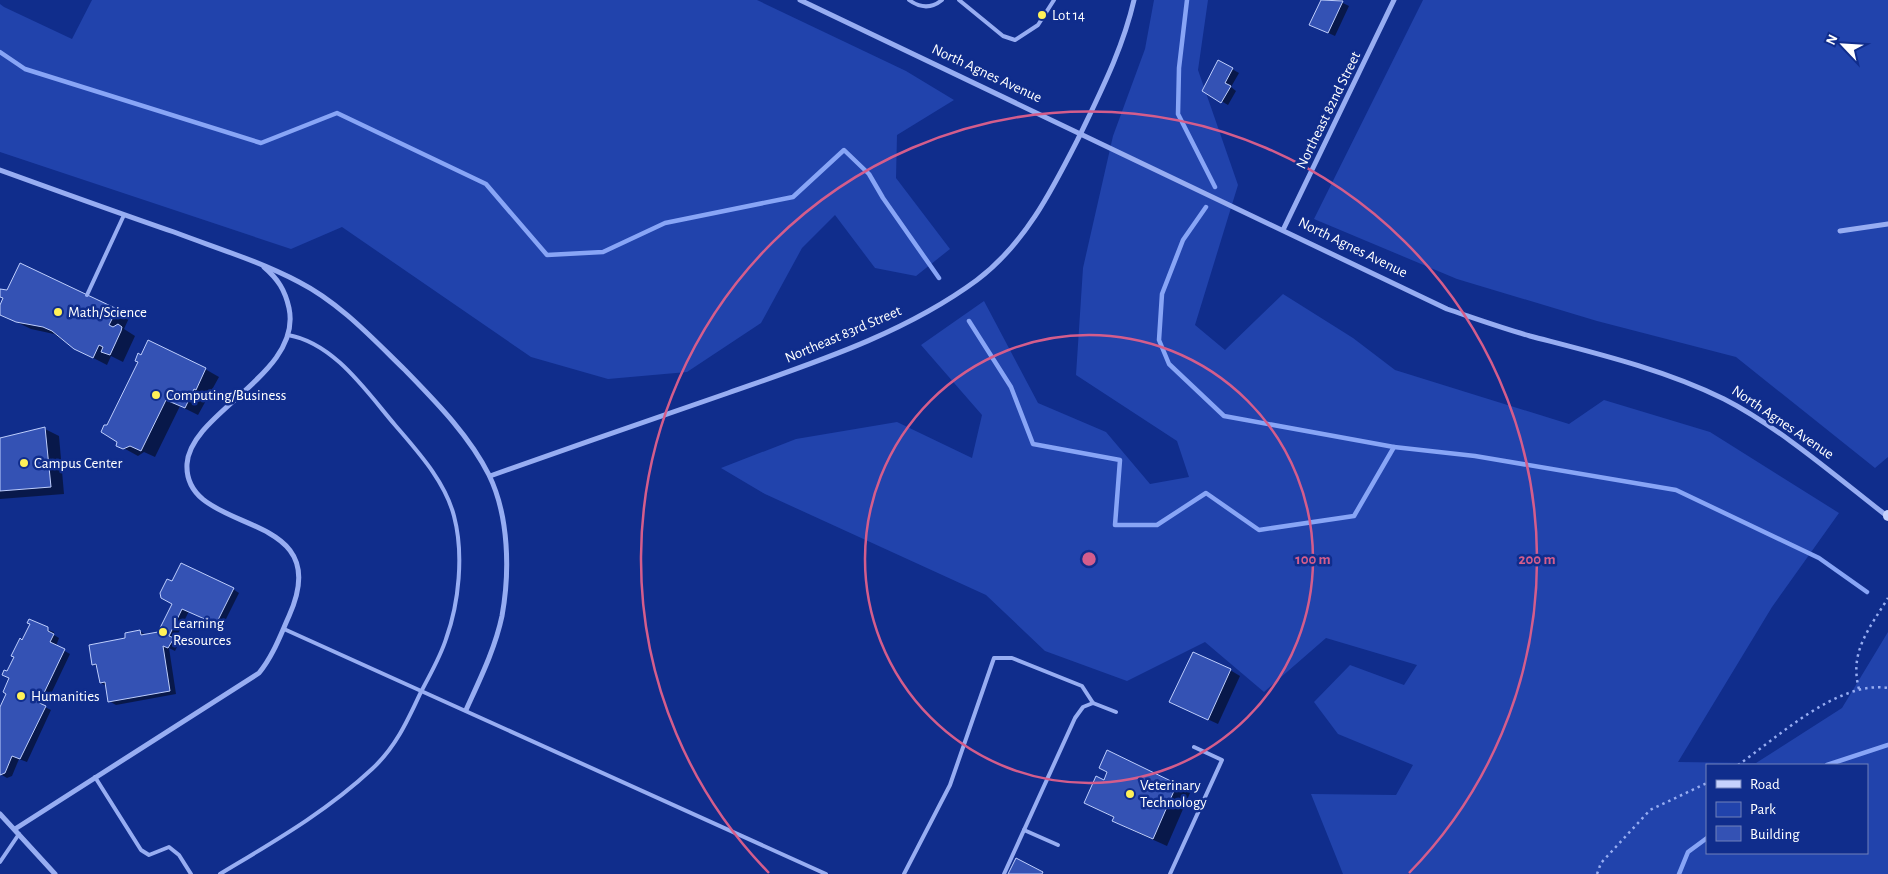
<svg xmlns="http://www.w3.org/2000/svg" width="1888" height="874" font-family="'Alegreya Sans',sans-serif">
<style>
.green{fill:#2143ac;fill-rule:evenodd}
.shadow{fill:#0007}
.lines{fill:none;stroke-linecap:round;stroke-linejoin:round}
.stream{stroke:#88a5f6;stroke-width:4.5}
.building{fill:#3452b4;stroke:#becefd}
.path{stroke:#97adf2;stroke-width:2.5;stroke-dasharray:2.5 4;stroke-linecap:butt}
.lane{stroke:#97adf2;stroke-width:4}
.street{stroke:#97adf2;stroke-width:5}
.secondary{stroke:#c6d2fd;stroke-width:10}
.ring{fill:none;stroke:#d45d8c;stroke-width:2.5}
.poi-dot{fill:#fff158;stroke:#102d8c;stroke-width:2}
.labels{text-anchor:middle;stroke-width:5;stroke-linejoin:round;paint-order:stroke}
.poi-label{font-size:15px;fill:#fff;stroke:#102d8c;text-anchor:start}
.street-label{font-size:15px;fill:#fff;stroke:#102d8c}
.centre{fill:#d45d8c;stroke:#102d8c;stroke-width:2.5}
.ring-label{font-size:15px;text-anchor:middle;font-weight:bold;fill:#d45d8c;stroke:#102d8c;stroke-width:5;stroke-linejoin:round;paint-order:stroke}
</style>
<rect width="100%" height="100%" fill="#102d8c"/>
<g class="green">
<path d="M92,0H757L906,71L954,100L897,135L896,178L950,249L916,276L875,268L835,215L802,248L761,323L687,372L608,379L531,357L342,227L291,249L0,152V4L4,7L72,39Z"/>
<path d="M1154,0H1208L1198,70L1238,185L1195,325L1225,350L1283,294L1353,338L1395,370L1569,424L1604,400L1710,432L1839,513L1772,607L1678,762L1756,763L1842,708L1888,632V874H1343L1311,794L1396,795L1413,765L1338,734L1314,702L1350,665L1404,685L1417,665L1326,638L1264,692L1205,642L1127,681L1045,651L986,595L765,494L721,468L796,439L897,422L972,458L982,415L921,345L984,301L1038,403L1106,432L1150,484L1189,477L1177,441L1076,375L1083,268L1113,136L1145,49ZM1707,765H1867V853H1707Z"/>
<path d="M1423,0H1888V457L1875,468L1736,357L1597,321L1457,279L1314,219Z"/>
</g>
<g class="shadow">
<path d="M1322,0H1337L1349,6L1335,36L1311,25Z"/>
<path d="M1232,69L1239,73L1231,87L1236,91L1228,105L1204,91Z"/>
<path d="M3,289L116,310L129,318L124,329L135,336L123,362L111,356L107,365L74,348L54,334L31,329L0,314L5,298L0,295V291Z"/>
<path d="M139,362L205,369L219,377L198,415L180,406L155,457L144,452L138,456L118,445L119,442L108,427Z"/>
<path d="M45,429L59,436L64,494L0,499V440Z"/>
<path d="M233,589L239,593L222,627L189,611L175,640L179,643L175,651L169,648L176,694L116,705L109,701L106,686L101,683L98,668L93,664L140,631L146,635L159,633L173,603Z"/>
<path d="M31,624L54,632V635L59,638L56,646L70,654L49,698L45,696L41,705L51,710L27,762L19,759L12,776L7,778L0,774V710L8,694L11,678L8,673L16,657L13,655Z"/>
<path d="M1230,670L1240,676L1218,724L1181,707Z"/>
<path d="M1109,773L1154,775L1190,793L1167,846L1127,828L1114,820L1115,818L1085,803L1105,781Z"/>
</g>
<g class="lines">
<g class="stream">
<path d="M1187,0L1179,68L1178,114L1215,187"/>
<path d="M0,52L25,69L261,143L337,113L486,184L547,255L603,252L665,223L793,197L844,150L869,174L883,198L939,278"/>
<path d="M1206,207L1183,240L1162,294L1159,340L1169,364L1224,416L1394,447"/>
<path d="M969,321L1011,387L1033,444L1120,460L1115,525H1157L1206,493L1259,530L1354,516L1394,447L1475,456L1676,490L1819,558L1867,592"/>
<path d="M1827,765L1888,745"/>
<path d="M1679,874L1688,852L1707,838"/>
</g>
</g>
<g class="building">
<path d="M1321,0L1343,1L1328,33L1309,25Z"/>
<path d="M1218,60L1233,68L1225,83L1231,86L1221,103L1202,91Z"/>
<path d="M20,263L117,309L109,325L113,327L118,324L122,327L121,331L110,355L101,352L103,347L99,345L93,358L74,349L52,331L43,327L16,322L0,315V305L3,298L0,297V289L7,290Z"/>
<path d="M148,340L206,368L196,390L194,389L185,408L166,400L141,451L130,446L123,449L116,446L117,442L101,432L104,425H107L138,362L135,361L138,353L141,355Z"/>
<path d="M45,427L51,487L0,491V438Z"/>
<path d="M181,563L234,588L216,624L182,609L169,636L174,638L168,648L163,646L170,691L108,702L105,682L100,683L96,664L92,665L89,645L125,638V633L140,630L141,635L158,632L172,604L161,598L160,593L167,579L172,581Z"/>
<path d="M29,619L48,627V631L54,634L50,642L65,649L43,695L39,694L35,701L46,706L20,759L12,756L5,773L0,775V707L6,694L3,692L9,678L2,675L4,670L7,671L14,657L11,656L20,638L22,640L30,624L27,623Z"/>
<path d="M1193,652L1231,669L1208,720L1169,702Z"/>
<path d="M1107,750L1177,784L1153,839L1112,821L1114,817L1084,803L1096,776L1104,780L1107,772L1099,768Z"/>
<path d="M1016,858L1043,872L1042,874H1008Z"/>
</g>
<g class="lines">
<g class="path">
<path d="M1859,689C1849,652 1869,629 1888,598"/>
<path d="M1738,765C1777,738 1838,680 1888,688"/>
<path d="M1597,874L1601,863L1650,810L1707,783"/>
</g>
<g class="lane">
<path d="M909,0C920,8 931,9 942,0"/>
<path d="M959,0L1003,36L1015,40L1038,25L1054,0"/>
<path d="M87,295L124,215"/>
<path d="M284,629L826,874"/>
<path d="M95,777L141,850L149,855L169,847L179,855L191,874"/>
<path d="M1024,830L1058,845"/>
<path d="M0,862L19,834"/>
<path d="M220,874C273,842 326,812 372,769C395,748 407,722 420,694C429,676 440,658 446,639C459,603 464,554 454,516C445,481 418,452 395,425C366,391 334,343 288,335"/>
<path d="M904,874L950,785L994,658H1012L1082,686L1093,703"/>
<path d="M1004,874L1075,718L1083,707L1093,703L1116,712"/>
<path d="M1170,874L1222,760L1194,747"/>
</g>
<g class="street">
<path d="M800,0L1447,309C1474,318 1502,328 1530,336C1595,353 1663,369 1724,399C1779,427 1838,478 1887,516"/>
<path d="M0,170C58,191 116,212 174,232C216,248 259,261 299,282C340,303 373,339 405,370C436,402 469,435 489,475C509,516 510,572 502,616C495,649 480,679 466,710"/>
<path d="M1283,230L1394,0"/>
<path d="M1840,231L1888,224"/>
<path d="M490,476C569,448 649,420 728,393C813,363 904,334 977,280C1026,243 1053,188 1080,135C1101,91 1123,48 1134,0"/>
<path d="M0,814L55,874"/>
<path d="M15,829L259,673C273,656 280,636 289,616C339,505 183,538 187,464C190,412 303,374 289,308C285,290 278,279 264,267"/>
</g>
<path class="secondary" d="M1888,515V516"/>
</g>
<g class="ring">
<circle cx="1089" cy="559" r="224"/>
<path d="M769 873A448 448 0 1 1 1409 873"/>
</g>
<g class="poi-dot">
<circle cx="1042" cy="15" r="5"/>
<circle cx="58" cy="312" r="5"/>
<circle cx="156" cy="395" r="5"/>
<circle cx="24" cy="463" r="5"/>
<circle cx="163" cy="632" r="5"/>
<circle cx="21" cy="696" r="5"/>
<circle cx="1130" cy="794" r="5"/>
</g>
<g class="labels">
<g class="poi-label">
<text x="1052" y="20">Lot 14</text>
<text x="68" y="317">Math/Science</text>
<text x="166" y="400">Computing/Business</text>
<text x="34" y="468">Campus Center</text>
<text x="173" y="628">Learning<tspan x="173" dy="17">Resources</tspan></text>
<text x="31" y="701">Humanities</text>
<text x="1140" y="790">Veterinary<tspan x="1140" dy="17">Technology</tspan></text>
</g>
<g class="street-label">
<text transform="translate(987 73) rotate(25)" y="5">North Agnes Avenue</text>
<text transform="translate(1328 110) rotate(-64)" y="5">Northeast 82nd Street</text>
<text transform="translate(1353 247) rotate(26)" y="5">North Agnes Avenue</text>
<text transform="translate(843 334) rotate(-23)" y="5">Northeast 83rd Street</text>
<text transform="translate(1783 422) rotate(34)" y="5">North Agnes Avenue</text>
</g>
</g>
<circle cx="1089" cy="559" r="8" class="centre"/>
<g class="ring-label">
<text x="1313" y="564">100 m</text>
<text x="1537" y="564">200 m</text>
</g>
<rect x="1706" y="764" width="162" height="90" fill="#102d8c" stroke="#7081ba"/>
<rect x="1716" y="780" width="25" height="8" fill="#c6d2fd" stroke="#7081ba"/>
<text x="1750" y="789" font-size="15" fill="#ffffff">Road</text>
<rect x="1716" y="802" width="25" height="15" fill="#2143ac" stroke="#7081ba"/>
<text x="1750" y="814" font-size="15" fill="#ffffff">Park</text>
<rect x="1716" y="826" width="25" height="15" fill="#3452b4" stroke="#7081ba"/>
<text x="1750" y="839" font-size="15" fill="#ffffff">Building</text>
<g transform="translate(1843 45) rotate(295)" stroke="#102d8c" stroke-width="4" paint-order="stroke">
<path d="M0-4L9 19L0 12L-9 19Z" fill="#ffffff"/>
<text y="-8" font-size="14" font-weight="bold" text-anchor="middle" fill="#ffffff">N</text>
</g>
</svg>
